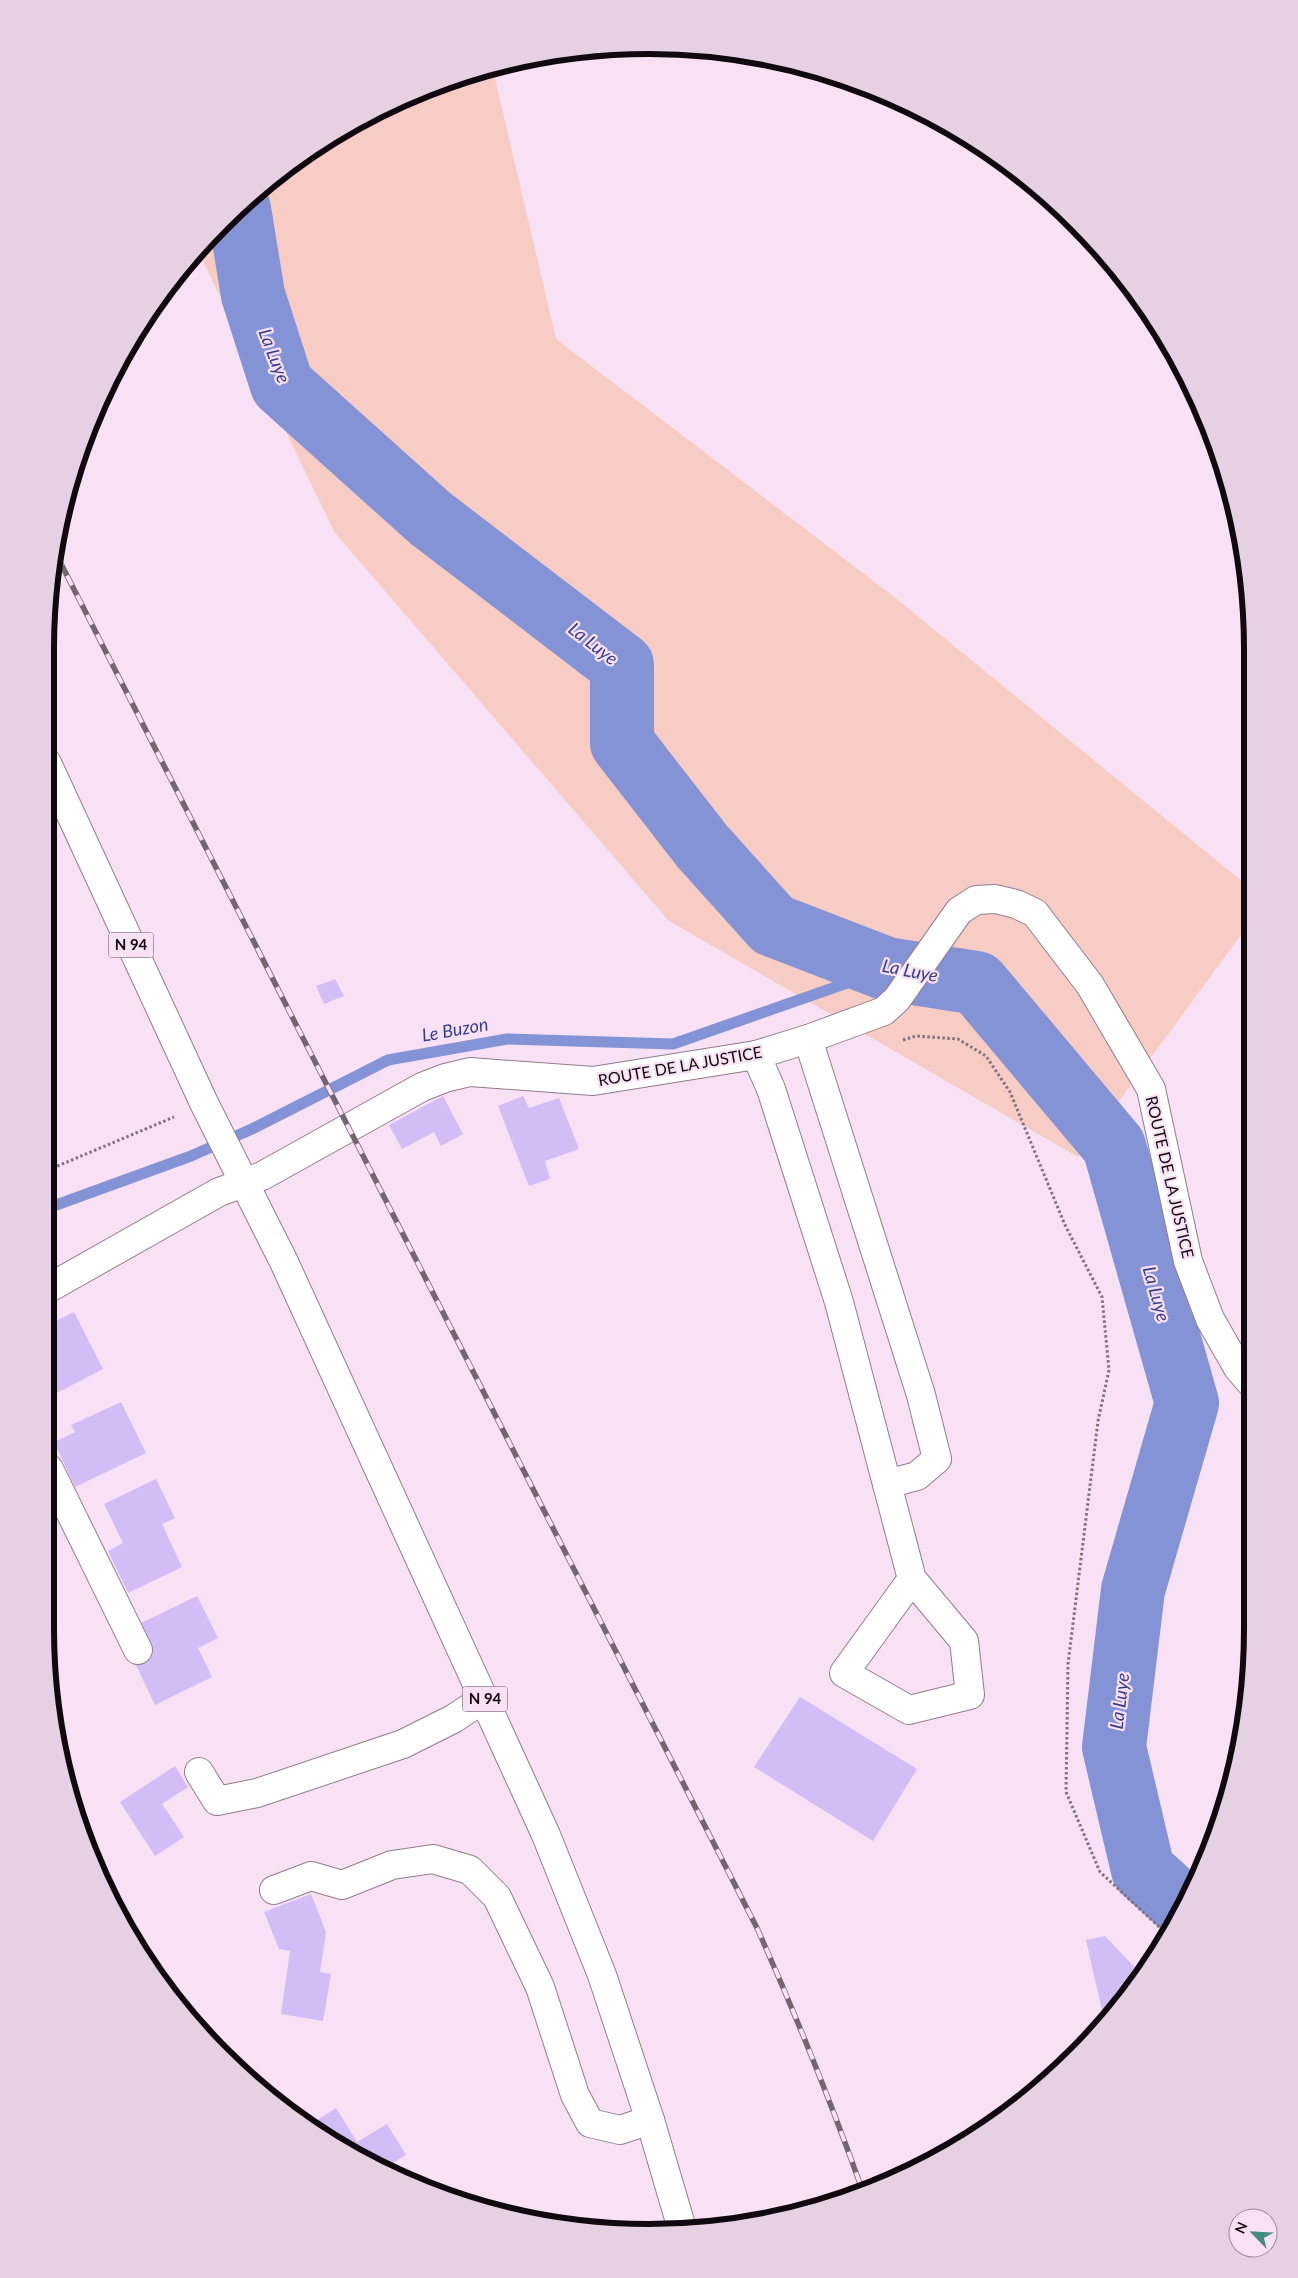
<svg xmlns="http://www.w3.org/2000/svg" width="1298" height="2278" font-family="Lato,sans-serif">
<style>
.green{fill:#f6ccc5}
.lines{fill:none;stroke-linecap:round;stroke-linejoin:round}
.stream{stroke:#8493d6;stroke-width:11}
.river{stroke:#8493d6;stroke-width:64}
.building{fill:#d3bdf6}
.minor-casing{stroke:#917c8e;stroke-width:30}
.major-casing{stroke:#917c8e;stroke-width:30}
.path{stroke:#81717e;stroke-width:3;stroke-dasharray:2.5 2.5;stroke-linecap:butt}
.minor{stroke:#fff;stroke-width:28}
.major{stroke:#fff;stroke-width:28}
.rail-casing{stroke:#736571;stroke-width:5.5}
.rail{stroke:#f9e1f5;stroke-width:4;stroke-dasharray:11;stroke-linecap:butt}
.labels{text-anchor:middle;stroke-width:4.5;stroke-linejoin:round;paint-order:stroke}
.shield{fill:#f9e1f5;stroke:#564a54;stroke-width:1}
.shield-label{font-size:15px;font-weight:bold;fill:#10090f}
.street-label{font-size:16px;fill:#10090f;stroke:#f9e1f5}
.water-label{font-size:18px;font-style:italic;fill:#343e8d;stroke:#f9e1f5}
.rim{fill:none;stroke:#10090f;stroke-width:6}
</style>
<rect width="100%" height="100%" fill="#f9e1f5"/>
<path class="green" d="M492,66L556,339L893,596L1249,887V924L1078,1157L669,921L335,533L197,249L282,170L382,107Z"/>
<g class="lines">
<path class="stream" d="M48,1208L191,1156L254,1128L388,1060L507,1039L673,1044L887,969"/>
<path class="river" d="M239,209L253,295L282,385L430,518L622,665V743L702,846L773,925L887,969L977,983L1114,1146L1187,1403L1133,1590L1114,1747L1143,1870L1183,1906"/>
</g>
<g class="building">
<path d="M335,979L344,996L324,1004L316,986Z"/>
<path d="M443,1096L463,1134L441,1146L434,1132L402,1149L389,1125Z"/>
<path d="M523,1096L529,1108L559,1098L579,1149L545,1161L550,1179L529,1186L498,1106Z"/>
<path d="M74,1312L103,1369L49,1397V1324Z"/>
<path d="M121,1402L146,1453L75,1487L54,1442L75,1432L71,1425Z"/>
<path d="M156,1479L175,1518L162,1524L182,1567L128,1593L108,1551L123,1543L104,1504Z"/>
<path d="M197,1596L218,1638L198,1648L212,1677L155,1705L135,1663L153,1654L139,1624Z"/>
<path d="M800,1697L917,1769L873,1841L754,1767Z"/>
<path d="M175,1766L188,1787L162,1804L184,1837L155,1856L120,1802Z"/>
<path d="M311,1894L326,1932L320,1972L331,1974L323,2021L281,2014L290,1951L279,1949L264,1912Z"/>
<path d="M1105,1936L1141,1974L1105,2024L1086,1940Z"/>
<path d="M336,2108L357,2142L387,2124L406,2155L381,2170L310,2128L308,2126Z"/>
<path d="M988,2126L967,2141L965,2131Z"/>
</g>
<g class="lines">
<defs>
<g id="minor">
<path d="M808,1039L921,1395L937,1459L917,1476L887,1484"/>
<path d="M756,1055L771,1089L839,1302L912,1579L844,1673L909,1710L970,1695L964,1641L912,1579"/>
<path d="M49,1288L219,1192L262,1176L422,1087L445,1078L470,1072L593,1081L756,1055L808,1039L884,1011L897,999L959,911L976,900L995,899L1016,904L1035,913L1090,985L1151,1089L1188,1261L1210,1319L1238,1368L1251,1383"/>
<path d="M49,1469L138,1650"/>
<path d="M199,1772L217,1801L257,1793L403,1744L453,1719L485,1698"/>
<path d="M274,1890L311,1876L342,1885L392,1865L433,1859L470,1870L497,1897L540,1987L575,2095L590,2123L620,2130L650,2120"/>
</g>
<path id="major" d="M47,763L204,1103L284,1262L546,1835L602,1975L650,2120L683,2232"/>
</defs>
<use href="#minor" class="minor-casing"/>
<use href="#major" class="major-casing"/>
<g class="path">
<path d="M903,1040L916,1036L958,1039L986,1056L1010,1092L1065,1225L1102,1297L1109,1370L1098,1421L1068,1664L1066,1792L1100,1872L1169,1936"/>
<path d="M48,1170L174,1117"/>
</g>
<use href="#minor" class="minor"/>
<use href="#major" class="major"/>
<defs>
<path id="rail" d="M57,556L757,1928C796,2015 831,2102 863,2192"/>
</defs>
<use href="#rail" class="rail-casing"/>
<use href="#rail" class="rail"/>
</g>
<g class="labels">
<g class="shield">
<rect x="108.5" y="932.5" width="45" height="25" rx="4"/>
<rect x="462.5" y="1686.5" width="45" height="25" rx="4"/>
</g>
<g class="shield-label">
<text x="131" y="950">N 94</text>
<text x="485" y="1704">N 94</text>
</g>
<g class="street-label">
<text transform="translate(680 1066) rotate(-10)" y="6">ROUTE DE LA JUSTICE</text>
<text transform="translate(1170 1177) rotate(77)" y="6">ROUTE DE LA JUSTICE</text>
</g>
<g class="water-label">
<text transform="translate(274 356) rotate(69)" y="6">La Luye</text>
<text transform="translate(593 644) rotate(38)" y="6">La Luye</text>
<text transform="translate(910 971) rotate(11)" y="6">La Luye</text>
<text transform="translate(455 1030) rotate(-10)" y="6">Le Buzon</text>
<text transform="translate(1156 1294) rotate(74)" y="6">La Luye</text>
<text transform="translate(1120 1701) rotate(-83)" y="6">La Luye</text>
</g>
</g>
<path d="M0 0H1298V2278H0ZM649 54H649A595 595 0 0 1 1244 649V1629A595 595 0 0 1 649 2224H649A595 595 0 0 1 54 1629V649A595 595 0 0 1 649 54Z" fill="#e6d0e3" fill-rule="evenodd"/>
<path class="rim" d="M649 54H649A595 595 0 0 1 1244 649V1629A595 595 0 0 1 649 2224H649A595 595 0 0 1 54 1629V649A595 595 0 0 1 649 54Z"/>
<g transform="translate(1253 2233) rotate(294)"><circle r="24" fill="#f9e1f5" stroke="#9c8b99"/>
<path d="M0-4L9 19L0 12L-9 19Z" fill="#458c85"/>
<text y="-8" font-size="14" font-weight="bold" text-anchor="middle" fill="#10090f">N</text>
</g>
</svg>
